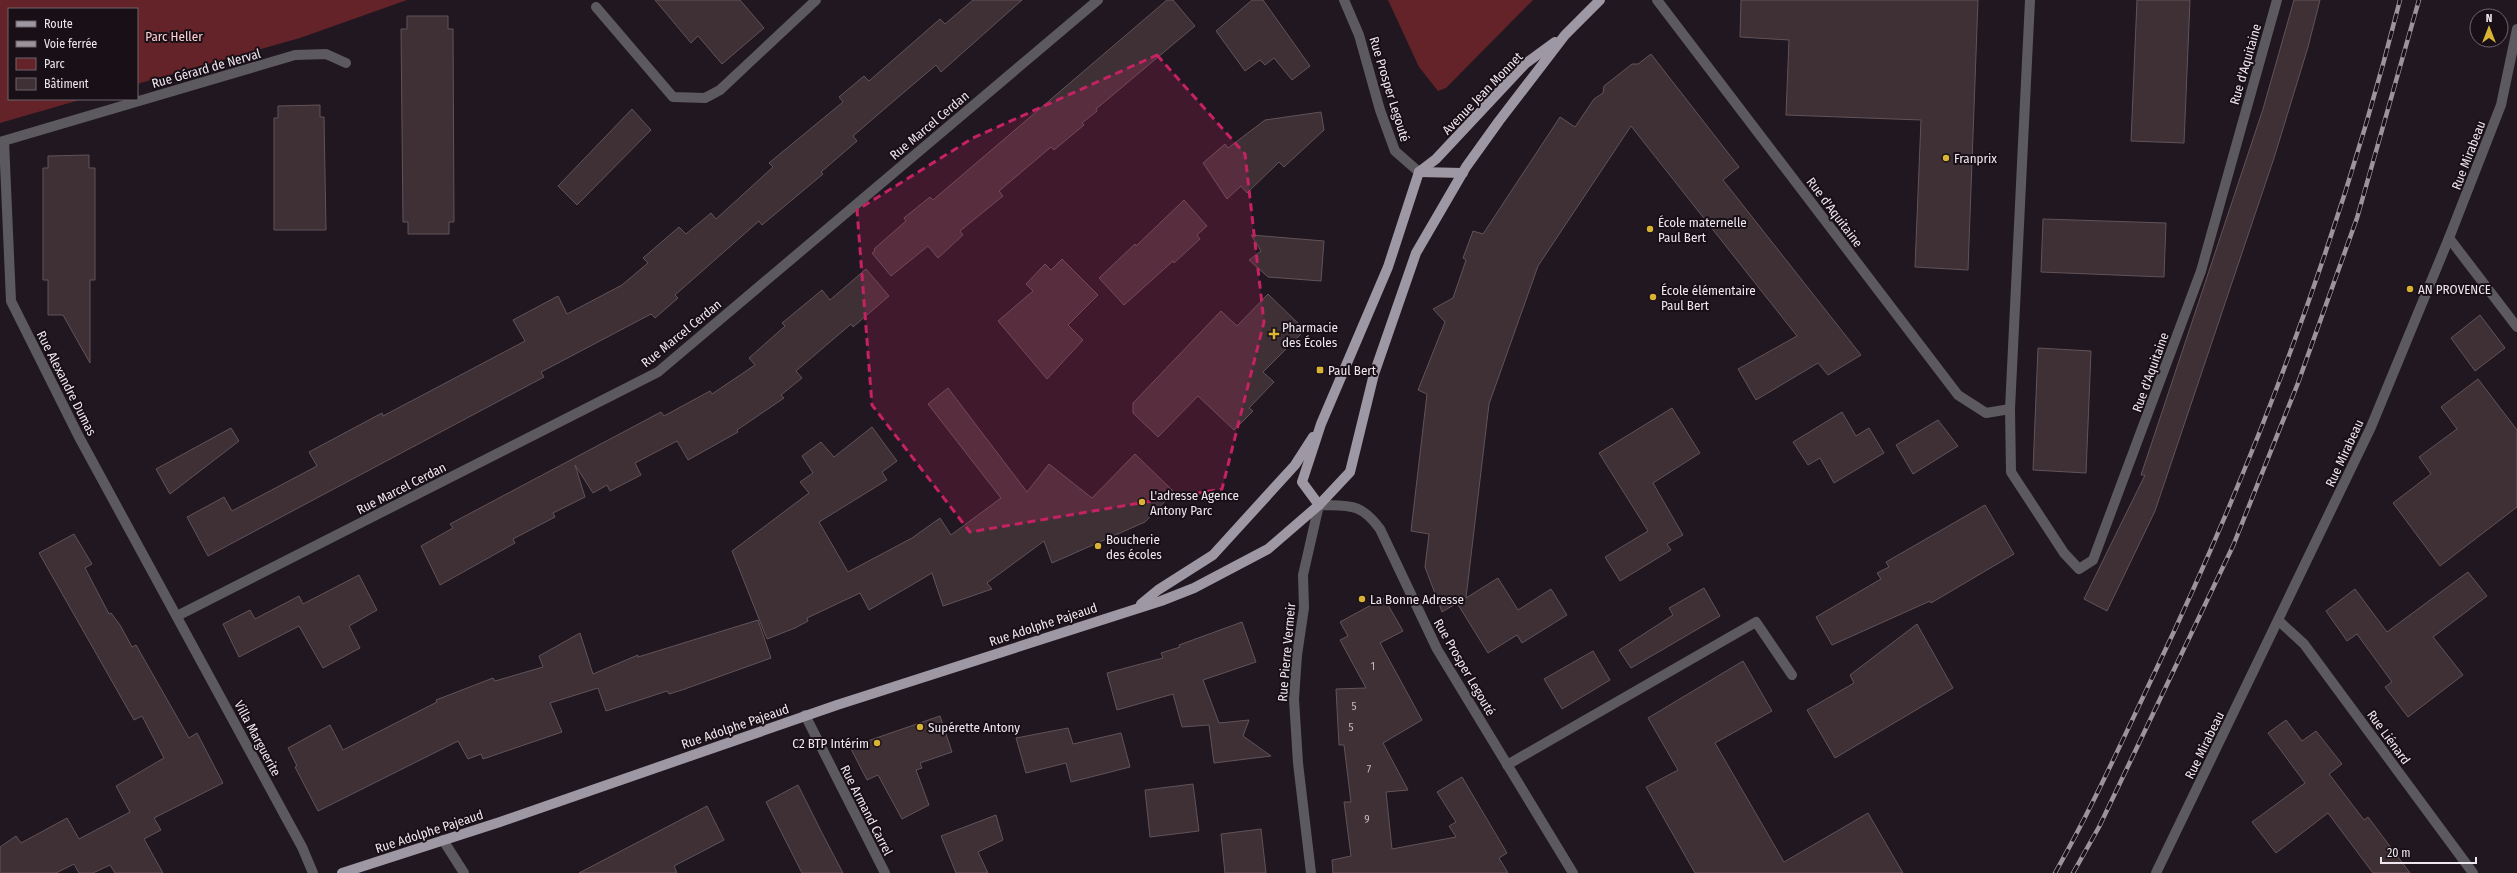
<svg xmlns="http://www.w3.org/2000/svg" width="2517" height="873" font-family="'Fira Sans Condensed',sans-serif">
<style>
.green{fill:#632328}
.building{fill:#3e3035;stroke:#625358}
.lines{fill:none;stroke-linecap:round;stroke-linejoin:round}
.minor{stroke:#5c595f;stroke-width:10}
.major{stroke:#9d98a4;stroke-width:10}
.rail-casing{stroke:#9c949b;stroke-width:4.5}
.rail{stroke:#180f17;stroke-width:3;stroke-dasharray:9;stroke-linecap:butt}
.marked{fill:#c42262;fill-opacity:0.2;stroke:#c42262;stroke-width:3;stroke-dasharray:8 5;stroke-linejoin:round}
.poi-dot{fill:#d9b334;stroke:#180f17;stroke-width:1.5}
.labels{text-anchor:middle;stroke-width:4;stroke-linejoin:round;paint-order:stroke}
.number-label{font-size:11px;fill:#c2b9bf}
.park-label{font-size:13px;fill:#fecdcd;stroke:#180f17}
.street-label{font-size:13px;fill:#eee7ed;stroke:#180f17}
.poi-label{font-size:13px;fill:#eee7ed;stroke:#180f17;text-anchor:start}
</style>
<rect width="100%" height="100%" fill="#211720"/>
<g class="green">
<path d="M0,0H407L300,38L137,84V9H9V99H83L0,123Z"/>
<path d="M1388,0H1533L1446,88L1438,91L1419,67Z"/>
</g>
<g class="building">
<path d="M655,0H740L764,28L722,64L698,36L691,43Z"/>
<path d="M973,0H1022L941,72L936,65L889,105L853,136L857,141L821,172L823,174L762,225L759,221L675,295L678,298L655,318L651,314L541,372L544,377L208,556L187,517L224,497L232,511L317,466L309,452L382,413L383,416L525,341L513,320L558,296L567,314L622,285L648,263L643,258L679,227L686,234L711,213L716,219L773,167L769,163L843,102L839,97L864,76L869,81L940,19L945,24Z"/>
<path d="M1167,0H1173L1195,26L1096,109L1097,111L1082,123L1084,125L1054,150L1051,147L999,191L1003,196L960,231L963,235L938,258L928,246L891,276L872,253L875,251L874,249L906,221L904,218L930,197L933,200Z"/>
<path d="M1252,0H1263L1310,66L1292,80L1274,58L1265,65L1260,60L1245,71L1216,31Z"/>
<path d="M1741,0H1978L1968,270L1915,267L1921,120L1786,115L1789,40L1740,37Z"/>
<path d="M2137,0H2190L2184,143L2131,141Z"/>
<path d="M2294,0H2320L2308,47L2274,158L2155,511L2107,611L2084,599L2145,475H2141L2263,109Z"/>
<path d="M407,16H448V29H453L454,222H449V234H408V222H403L401,29H407Z"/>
<path d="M1651,54L1739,167L1723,180L1861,355L1828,375L1818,363L1756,400L1738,369L1797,336L1631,126L1538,266L1489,404L1466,598L1498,578L1518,610L1551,589L1567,615L1522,643L1517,635L1488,653L1457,603L1442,612L1425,567L1429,534L1411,531L1427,394L1418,390L1445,322L1433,309L1453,298L1466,260L1463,258L1473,231L1483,234L1560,117L1575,127L1594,99L1603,93L1604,86L1632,64H1638Z"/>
<path d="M320,105V117H324L326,230H274V118H278V106Z"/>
<path d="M632,109L651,130L577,205L558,186Z"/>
<path d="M1321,112L1324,130L1284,167L1279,162L1247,193L1241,186L1227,199L1203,163L1225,144L1228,148L1265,120Z"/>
<path d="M89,155V168H95V280H90V363L63,315H48V280H43V168H48V156Z"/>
<path d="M1184,200L1207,226L1197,235L1200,239L1174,263L1173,261L1124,305L1099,278L1135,244L1136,246Z"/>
<path d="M2043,219L2166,223L2164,277L2041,272Z"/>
<path d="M1251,235L1324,241L1321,281L1268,277L1249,260L1261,251Z"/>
<path d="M1062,259L1098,295L1068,325L1083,340L1047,379L998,321L1033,291L1026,284L1045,264L1051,270Z"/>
<path d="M866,269L889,296L853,327L851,324L796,371L802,378L781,395L784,398L737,430L738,432L688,460L677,441L635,463L641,475L610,491L607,485L593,493L575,465L585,497L553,513L555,517L513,539L515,543L440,585L421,546L453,528L450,524L661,412L664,416L710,391L712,394L755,365L749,358L785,326L782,323L810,300L822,290L830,300Z"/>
<path d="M1268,294L1305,330L1263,372L1274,382L1249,408L1253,411L1234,430L1198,396L1158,437L1133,413V403L1221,311L1237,326Z"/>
<path d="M2480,315L2505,348L2475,371L2451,338Z"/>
<path d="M2038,348L2091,351L2086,473L2033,470Z"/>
<path d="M2478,379L2517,430V507L2440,566L2393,503L2431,474L2419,457L2457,429L2441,407Z"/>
<path d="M948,388L1027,492L1049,464L1092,498L1135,454L1174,492L1145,522L1052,563L1044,541L987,583L992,589L943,606L932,573L869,610L860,593L807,618L808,621L795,628L767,639L732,551L809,493L800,482L813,473L802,456L821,442L834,457L872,427L897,461L882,472L887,480L819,522L848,572L912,538L940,518L951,535L1001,498L928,404Z"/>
<path d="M1672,408L1700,453L1653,483L1683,535L1667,544L1671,550L1620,581L1605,557L1648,531L1599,453Z"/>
<path d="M1842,412L1856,436L1869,428L1884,453L1834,483L1820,458L1808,465L1793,442Z"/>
<path d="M1938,420L1958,446L1913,474L1896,445Z"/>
<path d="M231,428L239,441L170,494L156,469Z"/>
<path d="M1985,505L2014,554L1931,603L1930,601L1832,645L1816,617L1881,579L1877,573L1889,567L1886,562Z"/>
<path d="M74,534L92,564L85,568L109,614L111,613L120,625L132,647L136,645L189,738L197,733L223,783L154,818L161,830L144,839L163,873H115L110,865L93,873H79L74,864L56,873H0V847L16,836L21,843L67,818L79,839L130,812L116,786L164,758L142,716L134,720L39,553Z"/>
<path d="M2468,572L2487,596L2433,637L2463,675L2408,717L2385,687L2392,682L2357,634L2347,641L2326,611L2355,589L2387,632Z"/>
<path d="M359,575L377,610L349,626L360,648L323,668L299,626L239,657L223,624L250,610L255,619L299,596L303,604Z"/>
<path d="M1704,588L1720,616L1631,668L1619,650L1673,615L1669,608Z"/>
<path d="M1384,598L1403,631L1380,643L1422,720L1383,743L1408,790L1386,792L1392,849L1456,837L1449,826L1456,822L1437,792L1462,777L1507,853L1499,858L1508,873H1333L1332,860L1351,856L1344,802H1351L1344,745H1339L1336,689L1366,688L1340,640L1348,636L1340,622Z"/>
<path d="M758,620L771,658L682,690L669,694L667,691L606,711L598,688L550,703L562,732L483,759L481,754L468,759L458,741L318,811L295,767L297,766L288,748L330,725L343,750L437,702L436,700L493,678L495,681L543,667L539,656L580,633L593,674L638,655V657Z"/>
<path d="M1242,622L1256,662L1203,680L1219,723L1249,720L1243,736L1271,756L1214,763L1209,725L1182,727L1173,694L1117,710L1107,673L1163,658L1161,653L1180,647L1179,645Z"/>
<path d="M1917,624L1953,688L1835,758L1807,710L1854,683L1850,675Z"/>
<path d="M1593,651L1610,680L1562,709L1544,679Z"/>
<path d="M1743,661L1772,711L1715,743L1784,862L1868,813L1903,873H1695L1646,787L1678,770L1648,718Z"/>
<path d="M940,716L952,752L920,763L922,768L916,770L929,805L902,819L878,775L867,780L850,747Z"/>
<path d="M2286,720L2302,741L2316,731L2342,764L2329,774L2364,820L2368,817L2410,873H2373L2328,813L2276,853L2252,822L2305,783L2268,733Z"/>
<path d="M1068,728L1073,744L1121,733L1130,767L1071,782L1066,763L1026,773L1016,738Z"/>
<path d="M1193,784L1199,831L1150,837L1145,790Z"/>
<path d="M798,785L822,833L843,873H802L766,802Z"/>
<path d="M707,806L724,840L674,866L677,873H579Z"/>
<path d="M996,815L1003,840L978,852L988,873H956L941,836Z"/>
<path d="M1261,829L1266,873H1225L1221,834Z"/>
</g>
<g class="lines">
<g class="minor">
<path d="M1344,0L1359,35L1380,110L1395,151L1419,172"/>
<path d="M1657,0L1958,395L1986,413L2010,409L2030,0"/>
<path d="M596,7L673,97L705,98L720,90L816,0"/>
<path d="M4,141L11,301L79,437L302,847L313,873"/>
<path d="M0,142L295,55L326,54L346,63"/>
<path d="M2449,238L2517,327"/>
<path d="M2010,409L2011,472L2064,553L2079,569L2093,560L2201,271L2277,0"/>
<path d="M177,616L658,372L1098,0"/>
<path d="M2279,621L2304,644L2473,873"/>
<path d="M805,715L885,873"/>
<path d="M1507,765L1756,622L1792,675"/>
<path d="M443,840L464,873"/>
<path d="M1311,873L1298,763L1294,699L1297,655L1304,608L1303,575L1319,505C1349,506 1360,502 1380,529L1437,649L1573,873"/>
<path d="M2156,873L2371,427L2449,238L2501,105L2517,29"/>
</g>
<g class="major">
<path d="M1419,172L1436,159L1525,64L1555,42"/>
<path d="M1419,172L1463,173"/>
<path d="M1319,505L1302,482L1321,424L1388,267L1419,172"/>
<path d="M1141,604L1158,590L1213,555L1295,465L1313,437"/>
<path d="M342,873L500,822L837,705L1161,601L1194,588L1268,549L1319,505L1350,472L1374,374L1416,253L1466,167L1499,121L1565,35L1600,0"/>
</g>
<defs>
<g id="rail">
<path d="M2055,873C2092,808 2122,741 2154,674C2257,458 2341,233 2400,0"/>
<path d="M2073,873L2099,827L2233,546L2298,383L2357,218L2419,0"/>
</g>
</defs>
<use href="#rail" class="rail-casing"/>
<use href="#rail" class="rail"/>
</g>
<path class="marked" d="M1157,55L1245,154L1264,322L1222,489L970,532L872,405L857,210L973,138Z"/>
<g class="poi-dot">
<circle cx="1946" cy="158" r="4"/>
<circle cx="1650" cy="229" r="4"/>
<circle cx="2410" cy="289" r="4"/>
<circle cx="1653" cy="297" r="4"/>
<path d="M1272 328h4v4h4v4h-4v4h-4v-4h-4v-4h4z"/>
<rect x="1316" y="366" width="8" height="8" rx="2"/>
<circle cx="1142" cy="502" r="4"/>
<circle cx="1098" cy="546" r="4"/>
<circle cx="1362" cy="599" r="4"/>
<circle cx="920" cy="727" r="4"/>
<circle cx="877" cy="743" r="4"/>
</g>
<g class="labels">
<g class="number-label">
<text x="1373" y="670">1</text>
<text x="1354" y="710">5</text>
<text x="1351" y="731">5</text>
<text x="1369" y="773">7</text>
<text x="1367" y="823">9</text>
</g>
<g class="park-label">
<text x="174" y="41">Parc Heller</text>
</g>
<g class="street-label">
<text transform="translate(2245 64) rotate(-74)" y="5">Rue d'Aquitaine</text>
<text transform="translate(206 68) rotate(-16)" y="5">Rue Gérard de Nerval</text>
<text transform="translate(1390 89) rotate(73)" y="5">Rue Prosper Legouté</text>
<text transform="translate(1482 93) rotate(-46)" y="5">Avenue Jean Monnet</text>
<text transform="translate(929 125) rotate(-40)" y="5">Rue Marcel Cerdan</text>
<text transform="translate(2468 155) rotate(-69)" y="5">Rue Mirabeau</text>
<text transform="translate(1835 212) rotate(53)" y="5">Rue d'Aquitaine</text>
<text transform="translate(681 333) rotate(-39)" y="5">Rue Marcel Cerdan</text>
<text transform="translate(2150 372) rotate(-70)" y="5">Rue d'Aquitaine</text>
<text transform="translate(67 383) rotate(63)" y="5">Rue Alexandre Dumas</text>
<text transform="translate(2344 453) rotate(-65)" y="5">Rue Mirabeau</text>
<text transform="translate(401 488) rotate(-27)" y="5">Rue Marcel Cerdan</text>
<text transform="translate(1043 624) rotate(-18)" y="5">Rue Adolphe Pajeaud</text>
<text transform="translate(1286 652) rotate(-85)" y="5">Rue Pierre Vermeir</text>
<text transform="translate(1465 667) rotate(60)" y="5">Rue Prosper Legouté</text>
<text transform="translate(735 726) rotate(-19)" y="5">Rue Adolphe Pajeaud</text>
<text transform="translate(2389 737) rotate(54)" y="5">Rue Liénard</text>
<text transform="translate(258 738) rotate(62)" y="5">Villa Marguerite</text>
<text transform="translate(2204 745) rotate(-64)" y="5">Rue Mirabeau</text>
<text transform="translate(867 810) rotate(63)" y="5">Rue Armand Carrel</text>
<text transform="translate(429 831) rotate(-18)" y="5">Rue Adolphe Pajeaud</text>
</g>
<g class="poi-label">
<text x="1954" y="163">Franprix</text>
<text x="1658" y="227">École maternelle<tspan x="1658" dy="15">Paul Bert</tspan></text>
<text x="2418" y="294">AN PROVENCE</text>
<text x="1661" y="295">École élémentaire<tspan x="1661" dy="15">Paul Bert</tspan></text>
<text x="1282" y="332">Pharmacie<tspan x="1282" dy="15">des Écoles</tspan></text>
<text x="1328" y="375">Paul Bert</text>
<text x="1150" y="500">L'adresse Agence<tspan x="1150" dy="15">Antony Parc</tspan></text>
<text x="1106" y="544">Boucherie<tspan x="1106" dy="15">des écoles</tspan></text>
<text x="1370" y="604">La Bonne Adresse</text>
<text x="928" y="732">Supérette Antony</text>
<text x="869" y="748" text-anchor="end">C2 BTP Intérim</text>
</g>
</g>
<rect x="8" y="8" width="130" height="92" fill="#180f17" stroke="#6e656d"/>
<rect x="16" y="21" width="20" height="6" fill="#9d98a4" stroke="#6e656d"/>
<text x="44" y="28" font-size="12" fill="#eee7ed">Route</text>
<rect x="16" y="41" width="20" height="6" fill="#9c949b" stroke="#6e656d"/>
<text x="44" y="48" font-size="12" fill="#eee7ed">Voie ferrée</text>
<rect x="16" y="58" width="20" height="12" fill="#632328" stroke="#6e656d"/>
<text x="44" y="68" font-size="12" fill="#eee7ed">Parc</text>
<rect x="16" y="78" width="20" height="12" fill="#3e3035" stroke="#6e656d"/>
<text x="44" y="88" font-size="12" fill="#eee7ed">Bâtiment</text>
<g transform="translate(2489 28)"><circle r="19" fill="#180f17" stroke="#6e656d"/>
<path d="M0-3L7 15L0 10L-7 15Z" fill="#d9b334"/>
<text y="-6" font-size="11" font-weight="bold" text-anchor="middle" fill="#eee7ed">N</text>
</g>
<path d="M2381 857v6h95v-6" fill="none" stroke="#eee7ed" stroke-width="2"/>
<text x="2387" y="857" font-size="12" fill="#eee7ed" stroke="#180f17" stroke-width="3" paint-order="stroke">20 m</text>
</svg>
